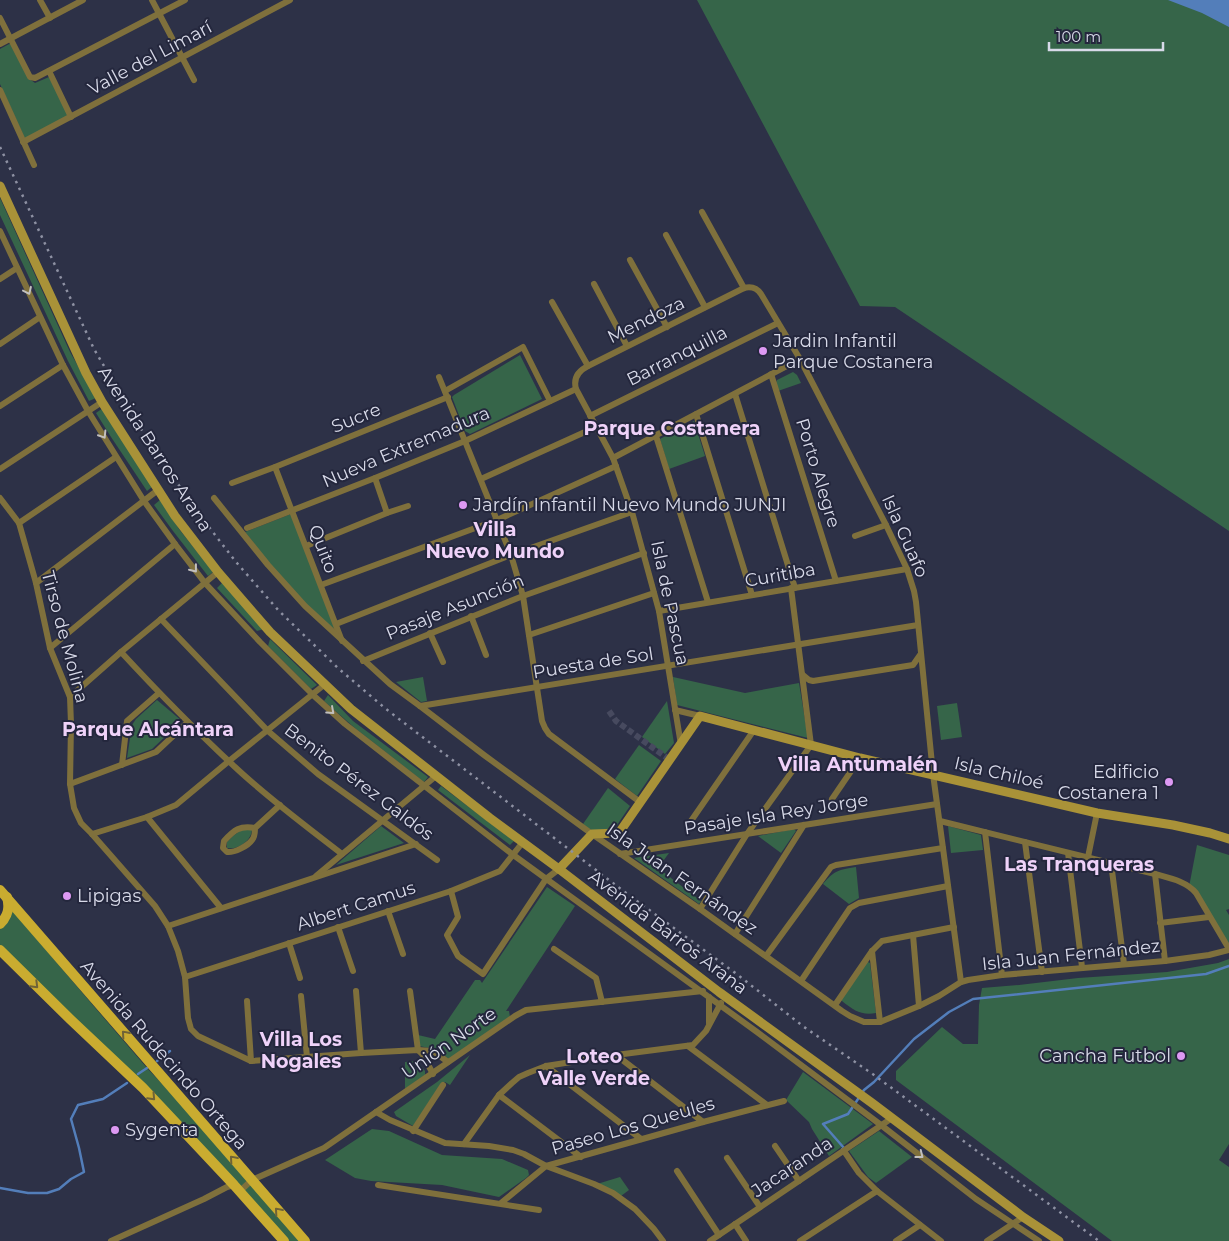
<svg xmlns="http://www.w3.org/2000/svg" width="1229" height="1241" font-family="Montserrat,sans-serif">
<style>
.green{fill:#366549}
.water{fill:#537eba}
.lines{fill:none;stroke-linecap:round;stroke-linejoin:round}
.stream{stroke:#537eba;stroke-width:2.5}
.street-tunnel{stroke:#474a5f;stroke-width:6;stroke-dasharray:6 3;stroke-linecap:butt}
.street{stroke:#7f703c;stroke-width:6}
.secondary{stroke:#a99238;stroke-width:9}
.primary{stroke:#caac30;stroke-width:10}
.rail{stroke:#8e91a3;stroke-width:2.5;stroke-dasharray:2.5 5;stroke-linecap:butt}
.oneway{stroke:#c2c0be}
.oneway2{stroke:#6f6337}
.poi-dot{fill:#dd99f3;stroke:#24273d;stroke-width:2}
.labels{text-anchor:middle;stroke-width:4;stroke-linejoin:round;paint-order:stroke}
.street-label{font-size:18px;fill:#d8dae9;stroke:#24273d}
.poi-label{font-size:18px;fill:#d8dae9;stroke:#24273d;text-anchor:start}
.neighbourhood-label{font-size:19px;font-weight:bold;fill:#efd2f9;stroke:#24273d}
</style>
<rect width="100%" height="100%" fill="#2d3147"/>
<g class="green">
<path d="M697,0H1229V531L895,307L860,306Z"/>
<path d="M11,43L28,78L35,83L49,77L70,118L26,141L0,84V49Z"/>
<path d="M0,198L70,352L96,398L89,401L68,361L0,215Z"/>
<path d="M520,355L542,399L470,434L465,431L452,397L454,395Z"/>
<path d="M793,372L797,375L801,383L778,391L776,383L777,380Z"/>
<path d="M103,408L153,486L147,491L111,437L96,413Z"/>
<path d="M694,421L705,456L669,469L660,439Z"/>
<path d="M160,500L179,529L213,572L208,576L173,531L154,505Z"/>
<path d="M291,514L335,629C301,609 270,563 245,532Z"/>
<path d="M222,583L264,629L257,631L217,588Z"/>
<path d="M270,639L317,685L311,689L268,646Z"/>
<path d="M423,677L427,701L421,702L396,682Z"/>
<path d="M673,677L745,693L799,683L808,738L677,705Z"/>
<path d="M328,695L353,721L428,777L424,782L356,729L324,701Z"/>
<path d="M157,700L182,721L152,749L127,758L132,725L136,719Z"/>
<path d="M667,701L674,743L665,754L642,737Z"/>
<path d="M957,703L962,737L941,740L937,706Z"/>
<path d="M639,745L661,761L637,796L615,779Z"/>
<path d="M441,786L514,841L510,845L438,790Z"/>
<path d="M608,788L630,806L615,828L593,833L583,824Z"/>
<path d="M381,826L404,843L336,865Z"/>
<path d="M948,826L981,835L983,850L951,853Z"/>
<path d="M794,829L796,831L781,853L758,836Z"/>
<path d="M241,830H252C251,841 238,850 227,848V842L233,836Z"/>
<path d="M1197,845L1229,855V909L1226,910L1229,915V946L1189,887Z"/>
<path d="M669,853L658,868L701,901L699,904L634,858Z"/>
<path d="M856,867L859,898L849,904L823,884C835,870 838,870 856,867Z"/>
<path d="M547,887L575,906L506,1011H509L510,1017L449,1059L434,1049L419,1046L418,1035L435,1039L475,980H480L482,983Z"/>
<path d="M12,910L97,1010L147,1068L180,1103L299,1241H287L0,948V928Z"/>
<path d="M1229,959V1144L1219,1160L1229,1167V1241H1112L896,1080V1071L942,1027L963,1044H978L979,1005L982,988L1019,985L1078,978L1167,972L1218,963Z"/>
<path d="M866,961L870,963L876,1013C862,1016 853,1010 842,1001L841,1000Z"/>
<path d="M470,1055L450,1085L445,1082L442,1084L413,1126L396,1116L394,1112L437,1082Z"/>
<path d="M417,1061L425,1071V1075L405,1089V1062Z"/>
<path d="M803,1072L873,1124L829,1156L812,1129L809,1122L786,1100Z"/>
<path d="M372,1129L389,1131L442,1155L502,1159L528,1170L529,1175L526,1178L499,1197L442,1185L371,1181L355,1178L325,1160Z"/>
<path d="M879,1131L912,1157L876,1183L868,1177L849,1151Z"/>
<path d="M620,1177L629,1190L621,1196L597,1184Z"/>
</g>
<path class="water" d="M1168,0H1229V27L1202,13Z"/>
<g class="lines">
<g class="stream">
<path d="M157,1061L170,1051"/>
<path d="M138,1074L147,1068"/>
<path d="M842,1149L844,1148L823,1124L848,1114L864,1090L874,1082L914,1039L949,1012L973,999L1206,974L1229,966"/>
<path d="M0,1188L28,1193H47L59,1189L71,1179L84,1172L79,1148L71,1119L78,1105L103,1099L127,1083"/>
</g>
<path class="street-tunnel" d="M609,711L616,721L670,760"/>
<g class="street">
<path d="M40,0L50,18"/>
<path d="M152,0L194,80"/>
<path d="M0,18L30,77L35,78L185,0"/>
<path d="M0,44L83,0"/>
<path d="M49,71L71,117"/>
<path d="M0,90L34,165"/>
<path d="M23,142L290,0"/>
<path d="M702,212L744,288"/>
<path d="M0,231L63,365L88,411L144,501L175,544L205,583L260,642L313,695L345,724L512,854L757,1032L881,1125L976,1199L1039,1241"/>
<path d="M666,235L705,307"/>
<path d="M630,260L667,327"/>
<path d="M0,279L17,268"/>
<path d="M594,284L627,346"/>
<path d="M552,302L588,366"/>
<path d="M0,344L40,317"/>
<path d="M771,374L836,581"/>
<path d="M439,377L511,555L523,596L542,721L545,728L549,734L640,802"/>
<path d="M445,391L523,347L550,401"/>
<path d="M735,394L795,588"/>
<path d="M0,406L63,365"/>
<path d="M696,414L752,595"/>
<path d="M590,416L778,323"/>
<path d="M656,436L708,602"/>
<path d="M613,458L800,359"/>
<path d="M275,467L342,641"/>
<path d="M0,469L102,402"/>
<path d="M375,478L387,513"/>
<path d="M481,479L596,427"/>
<path d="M232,483L275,467L448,397"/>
<path d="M0,498L19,523L36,583L50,648L70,697L71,724L70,784L74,808L81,823L92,834L155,906L168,926L178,951L185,977L188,1018L191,1029L198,1036L251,1061L361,1053L418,1050L433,1051L448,1062"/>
<path d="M214,498L268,565L305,606L390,684L420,706L484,755L592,834L700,909L842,1011L850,1016L864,1022H880L919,1006L939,996L961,982L968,980L1002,975L1165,961L1209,955L1229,950"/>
<path d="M19,523L116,457"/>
<path d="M247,528L375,478L465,441L576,389"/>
<path d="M855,536L886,525"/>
<path d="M306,546L387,513L408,506"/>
<path d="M36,583L158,490"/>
<path d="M321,585L497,520L616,466"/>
<path d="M659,611L907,569"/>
<path d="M471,616L486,655"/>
<path d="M161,619L268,731L318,774L437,860"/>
<path d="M336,624L511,555L632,512"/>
<path d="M430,633L443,662"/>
<path d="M529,635L654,593"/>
<path d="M50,648L175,544"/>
<path d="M121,652C158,692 195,730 235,767C268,798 306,826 342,854"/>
<path d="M363,661L523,596L644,553"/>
<path d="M803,675L809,680L813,681L913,665L920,655"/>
<path d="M70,697L121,652L218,572"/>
<path d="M420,706L918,625"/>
<path d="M675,710L700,716"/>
<path d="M681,745L659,611L632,512L613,458L576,389C573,378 578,371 588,366L744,288C752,286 757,288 761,294L800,359L886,525L907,569L914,591L916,602L933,774L961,982"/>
<path d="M122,765L127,721L159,693"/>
<path d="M70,784L156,752L188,722"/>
<path d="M832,799L860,758"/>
<path d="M147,817L221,908"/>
<path d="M691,821L754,730"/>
<path d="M940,821L1155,874C1169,878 1186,881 1196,893L1229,949"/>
<path d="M255,828C255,832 255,837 252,840C248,846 234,853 227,852L223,848L224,841C234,830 240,825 255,828L280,805"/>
<path d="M985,832L1002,975"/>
<path d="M92,834L147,817L176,805L229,761L324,685"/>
<path d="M1025,842L1042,972"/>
<path d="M1068,853L1082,967"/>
<path d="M620,854L937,804"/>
<path d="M1088,857L1097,813"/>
<path d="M1111,863L1124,964"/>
<path d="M1155,874L1165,961"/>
<path d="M316,876L436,776"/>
<path d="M451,891L458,917L447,935L458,956L483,974L546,879L559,869"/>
<path d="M700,909L747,834L811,745L791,588"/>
<path d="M388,911L403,954"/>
<path d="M1160,923L1209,917"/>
<path d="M168,926L416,844"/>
<path d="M338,927L353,971"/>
<path d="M735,934L804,825"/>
<path d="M913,935L919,1006"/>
<path d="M289,943L300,978"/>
<path d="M554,949L596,978L602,1002"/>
<path d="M872,951L880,1022"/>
<path d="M766,956L831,867L836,865L943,848"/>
<path d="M185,977L451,891L500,871L523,842"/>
<path d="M801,981L850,908L859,903L948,886"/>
<path d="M356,991L361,1053"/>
<path d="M410,991L418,1050"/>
<path d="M301,996L307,1057"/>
<path d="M247,1001L251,1061"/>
<path d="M835,1005L872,951L882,941L954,927"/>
<path d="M709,1023V997"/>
<path d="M688,1046L767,1105"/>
<path d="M418,1050L423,1055L433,1074"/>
<path d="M616,1055L703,1122"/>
<path d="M546,1066L641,1139"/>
<path d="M499,1095L581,1157"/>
<path d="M376,1112L390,1120L445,1143L489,1146L513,1150L524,1154L546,1166L594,1184L613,1193L635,1209L654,1229L663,1241"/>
<path d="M413,1131L443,1085"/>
<path d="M464,1144L499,1095L512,1083L519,1077L528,1073L546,1066L616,1055L693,1045L706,1031L721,1003"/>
<path d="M775,1146L799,1181"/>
<path d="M844,1151L859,1173L877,1191L941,1241"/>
<path d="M727,1158L760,1207"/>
<path d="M677,1171L719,1235"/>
<path d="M378,1185L539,1210"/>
<path d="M240,1191L252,1180L324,1148L515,1016L526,1010L703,991"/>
<path d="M501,1203L546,1166L703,1122L784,1101"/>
<path d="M735,1224L746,1241"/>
<path d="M111,1241L204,1199L227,1187L234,1185"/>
<path d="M710,1241L892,1118"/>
<path d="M800,1241L877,1191"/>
<path d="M896,1241L920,1225"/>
<path d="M987,1241L1023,1217"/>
</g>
<g class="secondary">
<path d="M0,186L86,373L102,402L175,516L218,572L270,632L351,709L490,818L559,869L719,992L872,1103L1023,1217L1059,1241"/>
<path d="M559,869L592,834L619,833L700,716L860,758L1097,813L1173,825L1210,833L1229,839"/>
</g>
<g class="primary">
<path d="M0,890L305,1241"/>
<path d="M0,924C8,916 10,908 7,897"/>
<path d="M0,950L71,1020L143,1088L234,1185L284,1241"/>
</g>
<path class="rail" d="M0,147L94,349L144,434L195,509L236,562L279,611L339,669L386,709L622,890L738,975L804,1027L874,1075L1099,1241"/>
</g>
<defs><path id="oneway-chevron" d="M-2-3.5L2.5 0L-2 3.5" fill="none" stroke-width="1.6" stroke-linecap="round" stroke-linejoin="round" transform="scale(1.25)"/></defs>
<g class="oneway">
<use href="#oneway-chevron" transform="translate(28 291) rotate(65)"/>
<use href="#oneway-chevron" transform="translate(103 435) rotate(58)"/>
<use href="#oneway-chevron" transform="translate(194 569) rotate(52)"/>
<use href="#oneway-chevron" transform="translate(331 711) rotate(42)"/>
<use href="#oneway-chevron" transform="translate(920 1155) rotate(38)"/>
</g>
<g class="oneway2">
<use href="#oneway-chevron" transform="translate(35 985) rotate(45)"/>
<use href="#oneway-chevron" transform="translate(125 1034) rotate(-131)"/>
<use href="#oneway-chevron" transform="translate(152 1097) rotate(47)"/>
<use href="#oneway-chevron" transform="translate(233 1159) rotate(-131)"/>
<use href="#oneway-chevron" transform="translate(278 1211) rotate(-131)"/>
</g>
<g class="poi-dot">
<circle cx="763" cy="351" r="5"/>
<circle cx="463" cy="505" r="5"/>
<circle cx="1169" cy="782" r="5"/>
<circle cx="67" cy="896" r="5"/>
<circle cx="1181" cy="1056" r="5"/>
<circle cx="115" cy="1130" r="5"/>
</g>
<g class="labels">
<g class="street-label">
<text transform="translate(150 58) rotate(-28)" y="6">Valle del Limarí</text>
<text transform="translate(646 320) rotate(-26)" y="6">Mendoza</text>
<text transform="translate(677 356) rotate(-27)" y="6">Barranquilla</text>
<text transform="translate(356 418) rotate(-22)" y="6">Sucre</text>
<text transform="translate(406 447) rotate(-23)" y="6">Nueva Extremadura</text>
<text transform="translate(155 449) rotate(57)" y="6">Avenida Barros Arana</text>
<text transform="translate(818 473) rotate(73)" y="6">Porto Alegre</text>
<text transform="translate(905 536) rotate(66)" y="6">Isla Guafo</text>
<text transform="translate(323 549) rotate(69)" y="6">Quito</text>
<text transform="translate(780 575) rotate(-10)" y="6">Curitiba</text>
<text transform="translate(670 603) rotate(78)" y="6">Isla de Pascua</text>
<text transform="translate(455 607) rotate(-22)" y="6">Pasaje Asunción</text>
<text transform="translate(65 637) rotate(75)" y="6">Tirso de Molina</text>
<text transform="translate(593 663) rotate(-9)" y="6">Puesta de Sol</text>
<text transform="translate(999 773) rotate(13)" y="6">Isla Chiloé</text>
<text transform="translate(359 782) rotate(37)" y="6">Benito Pérez Galdós</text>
<text transform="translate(776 814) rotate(-9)" y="6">Pasaje Isla Rey Jorge</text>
<text transform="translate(682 879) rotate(35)" y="6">Isla Juan Fernández</text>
<text transform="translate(356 906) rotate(-18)" y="6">Albert Camus</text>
<text transform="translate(668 932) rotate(37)" y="6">Avenida Barros Arana</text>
<text transform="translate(1071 955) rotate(-6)" y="6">Isla Juan Fernández</text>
<text transform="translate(449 1043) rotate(-35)" y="6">Unión Norte</text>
<text transform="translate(164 1055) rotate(49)" y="6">Avenida Rudecindo Ortega</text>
<text transform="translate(633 1126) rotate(-16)" y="6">Paseo Los Queules</text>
<text transform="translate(792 1167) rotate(-34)" y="6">Jacaranda</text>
</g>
<g class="poi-label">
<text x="773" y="347">Jardin Infantil<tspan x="773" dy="21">Parque Costanera</tspan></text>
<text x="473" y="511">Jardín Infantil Nuevo Mundo JUNJI</text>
<text x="1159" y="778" text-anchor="end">Edificio<tspan x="1159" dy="21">Costanera 1</tspan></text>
<text x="77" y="902">Lipigas</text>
<text x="1171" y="1062" text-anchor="end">Cancha Futbol</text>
<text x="125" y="1136">Sygenta</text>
</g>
<g class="neighbourhood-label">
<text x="672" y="435">Parque Costanera</text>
<text x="495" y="536">Villa<tspan x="495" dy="22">Nuevo Mundo</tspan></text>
<text x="148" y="736">Parque Alcántara</text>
<text x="858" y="771">Villa Antumalén</text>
<text x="1079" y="871">Las Tranqueras</text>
<text x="301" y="1046">Villa Los<tspan x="301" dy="22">Nogales</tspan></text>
<text x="594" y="1063">Loteo<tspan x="594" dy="22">Valle Verde</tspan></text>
</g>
</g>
<path d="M1049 42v8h114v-8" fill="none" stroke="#d8dae9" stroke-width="2.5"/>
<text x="1056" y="42" font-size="15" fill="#d8dae9" stroke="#24273d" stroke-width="4" paint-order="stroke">100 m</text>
</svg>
